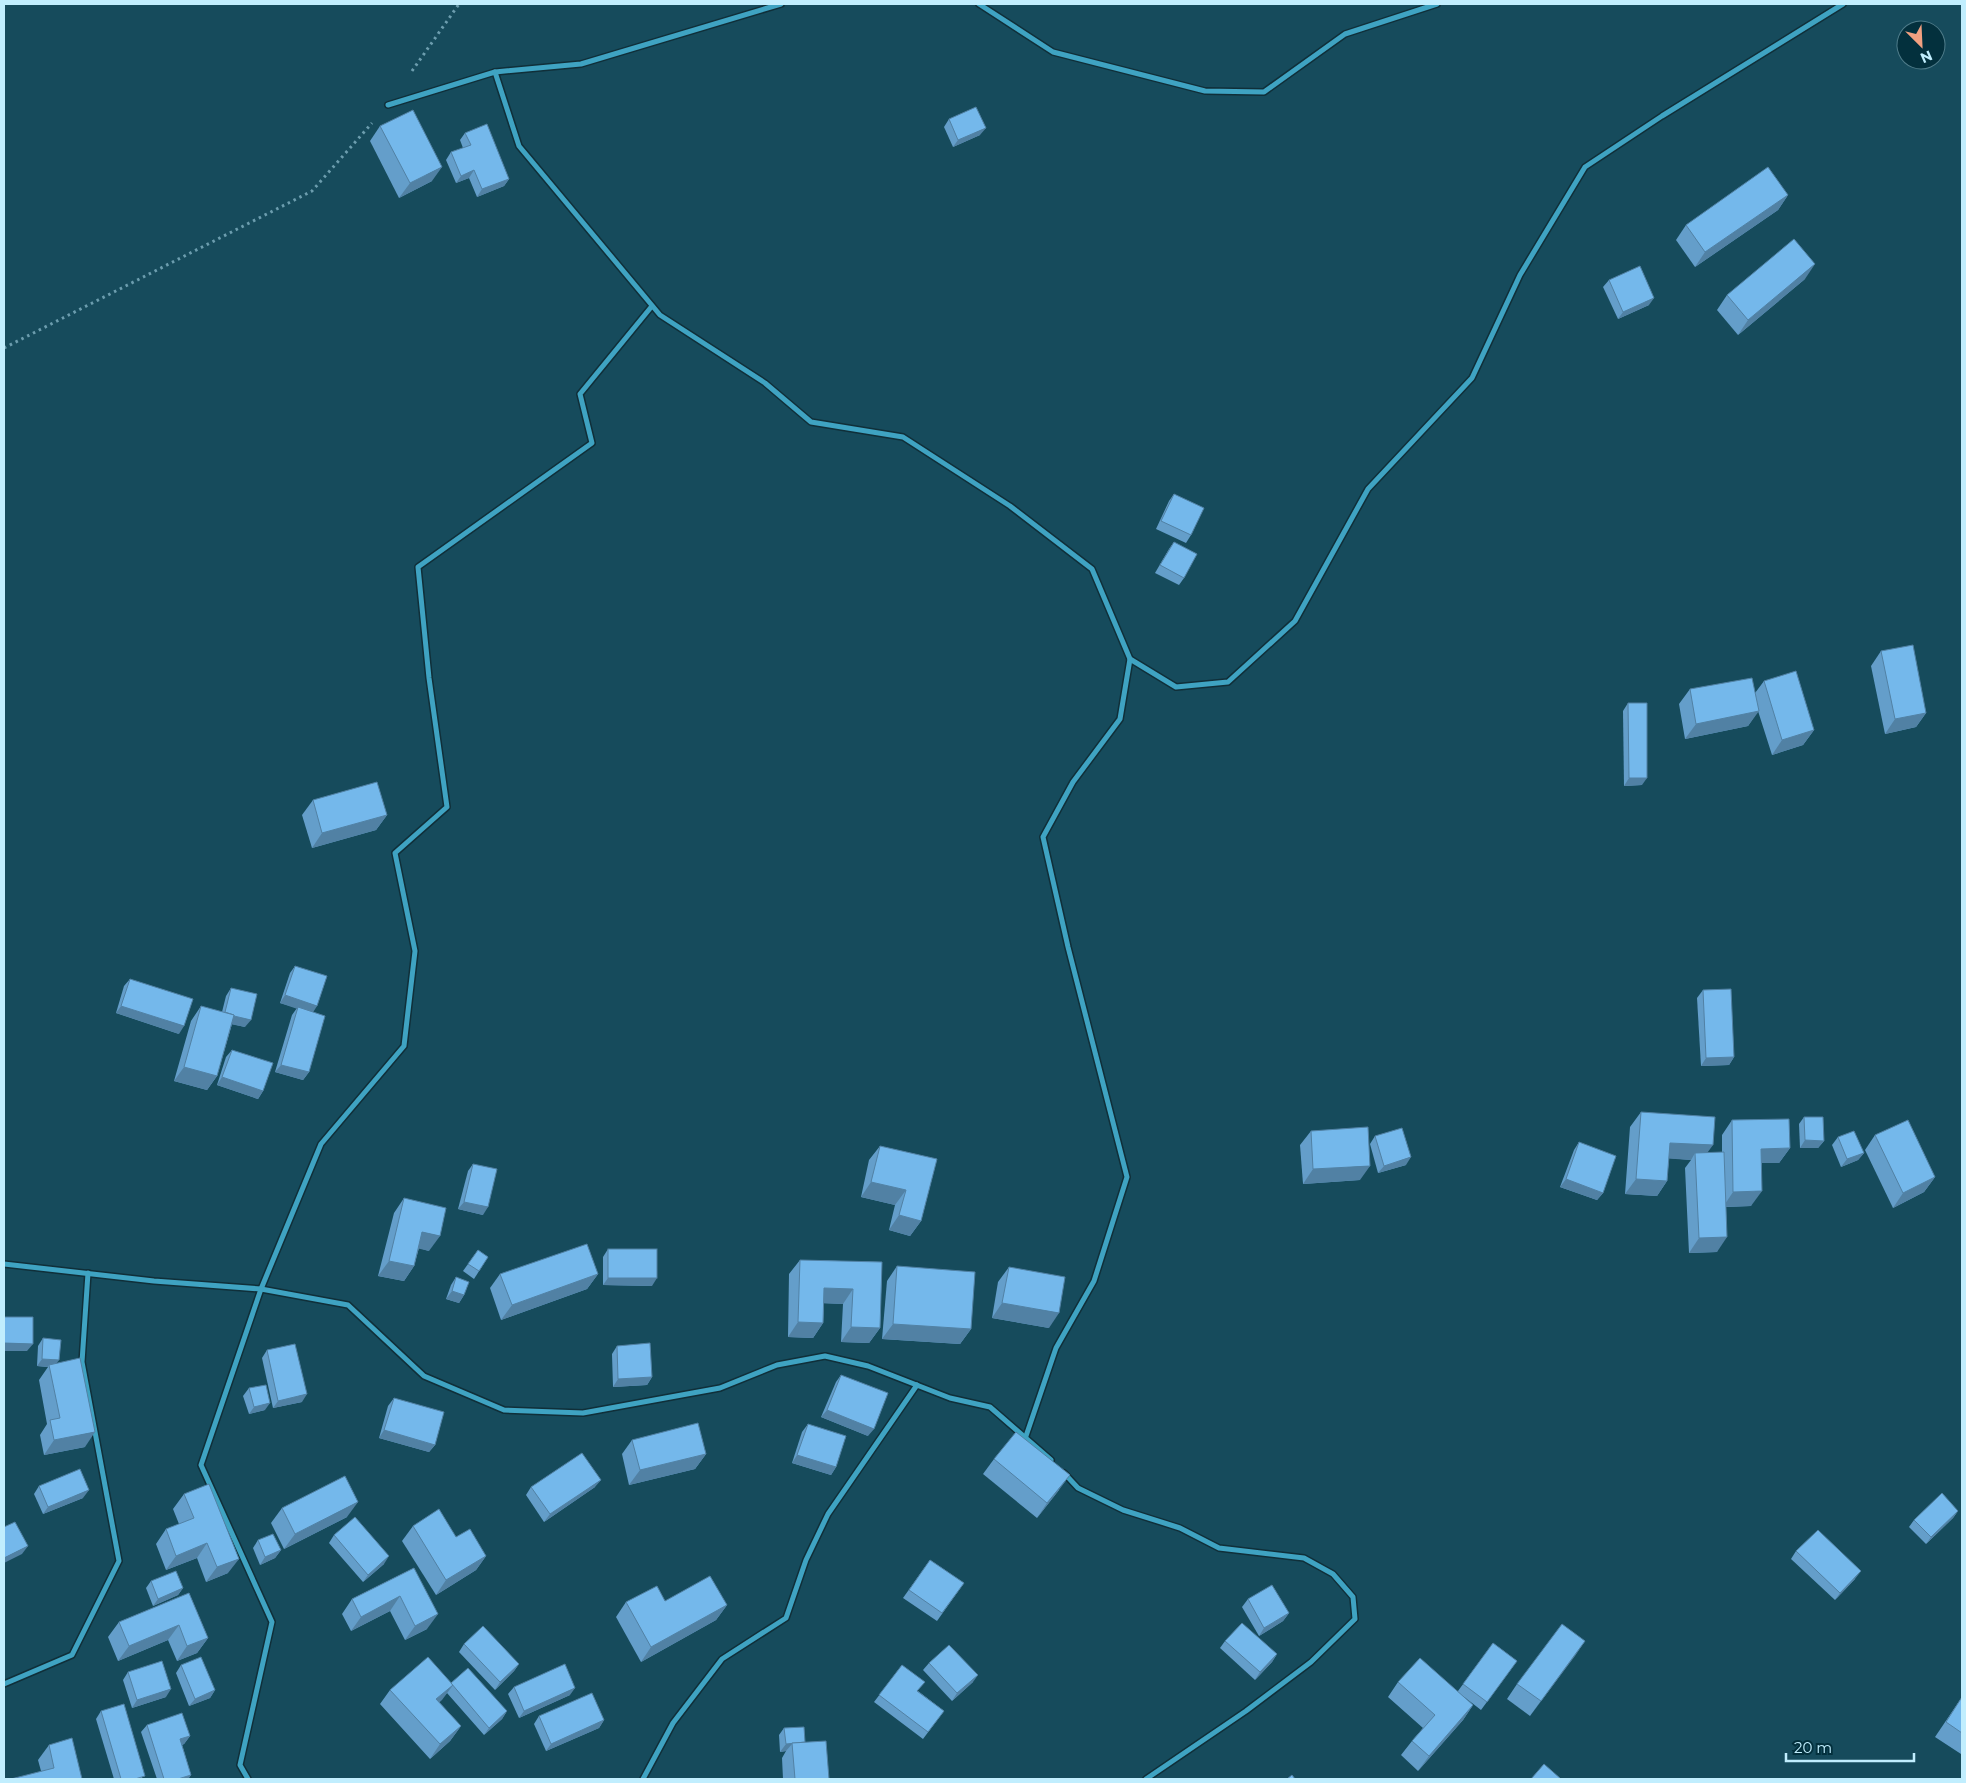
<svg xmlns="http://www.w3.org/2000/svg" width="1966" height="1783" font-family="Montserrat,sans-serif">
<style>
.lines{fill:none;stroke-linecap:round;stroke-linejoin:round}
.street-casing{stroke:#102f39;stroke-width:8}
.path{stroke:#6c9dae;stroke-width:3;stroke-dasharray:2.5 4;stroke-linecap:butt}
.street{stroke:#3fa3c2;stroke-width:5}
.wall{fill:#649eca}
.shaded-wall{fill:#5181a4}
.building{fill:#74b8eb;stroke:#5181a4}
</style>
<rect width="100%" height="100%" fill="#164b5c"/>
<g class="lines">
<defs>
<g id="street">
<path d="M979,4L1053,52L1205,91L1264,92L1345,34L1437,4"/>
<path d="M495,72L519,146L660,315L765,383L811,422L903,437L1010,506L1092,569L1130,659L1120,719L1073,782L1043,837L1068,947L1127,1177L1094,1281L1056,1348L1026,1436"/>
<path d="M388,105L495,72L581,64L781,4"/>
<path d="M1130,659L1176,687L1228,682L1295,621L1368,489L1472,378L1520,275L1585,167L1662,116L1843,4"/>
<path d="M4,1264L154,1281L261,1289L348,1305L424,1376L504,1410L583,1413L720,1388L777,1365L825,1356L868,1366L950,1398L990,1407L1051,1460"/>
<path d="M1064,1473L1078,1488L1123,1510L1180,1528L1219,1548L1304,1558L1333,1574L1353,1597L1355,1619L1311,1662L1246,1711L1146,1779"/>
<path d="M4,1684L72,1655L119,1561L82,1362L88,1273"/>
<path d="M248,1779L240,1765L272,1622L201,1465L261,1289L321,1144L404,1046L415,951L395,853L447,807L429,678L418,567L592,443L580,394L652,306"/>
<path d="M643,1779L673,1723L722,1659L786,1618L806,1560L828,1514L917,1385"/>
</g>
</defs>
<use href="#street" class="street-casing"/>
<g class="path">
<path d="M412,71L459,4"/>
<path d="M4,348L312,191L372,123"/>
</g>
<use href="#street" class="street"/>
</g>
<g class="wall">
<path d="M949,119L980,135L953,147L944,127Z"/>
<path d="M380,126L432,181L399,198L370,141Z"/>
<path d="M465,133L509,179L504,186L477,197L469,178L456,183L446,160L451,152L463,148L460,140Z"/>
<path d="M1788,195L1778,210L1695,267L1676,240L1686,225Z"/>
<path d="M1805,279L1738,335L1717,310L1727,295Z"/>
<path d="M1609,280L1649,305L1618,319L1603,287Z"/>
<path d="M1174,494L1191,535L1186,543L1156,529L1169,501Z"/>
<path d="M1174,542L1184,578L1179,585L1155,573L1169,549Z"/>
<path d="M1881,651L1926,713L1916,727L1885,734L1871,666Z"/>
<path d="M1764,681L1814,730L1803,745L1772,755L1758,711L1748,726L1685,739L1679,704L1690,689L1755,693Z"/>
<path d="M1628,703L1642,785L1624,786L1623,711Z"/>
<path d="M313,800L387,815L376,830L312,848L302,815Z"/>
<path d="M295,966L313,1012L309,1072L303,1080L275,1072L292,1015L297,1008L280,1003L290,973Z"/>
<path d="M130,979L179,1034L116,1013L124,986Z"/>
<path d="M231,988L245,1027L232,1024L217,1076L207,1090L174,1081L191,1021L201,1006L222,1012L226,996Z"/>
<path d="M1703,990L1734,1057L1729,1065L1701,1066L1697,998Z"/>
<path d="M232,1050L263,1091L258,1099L217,1085L226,1057Z"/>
<path d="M1641,1112L1708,1153L1722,1152V1135L1732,1120L1790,1148L1779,1163H1762L1751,1206L1726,1207L1717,1252L1689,1253L1685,1168L1691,1160L1669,1158L1667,1181L1657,1196L1625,1194L1630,1127Z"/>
<path d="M1804,1117L1824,1141L1818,1148H1800L1799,1124Z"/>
<path d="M1311,1131L1360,1180L1303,1184L1300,1145Z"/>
<path d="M1875,1135L1935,1177L1924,1192L1893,1208L1865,1150Z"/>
<path d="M1375,1136L1406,1165L1378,1173L1370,1144Z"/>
<path d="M1838,1137L1864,1153L1858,1160L1841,1167L1832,1145Z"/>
<path d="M1579,1142L1603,1193L1597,1200L1560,1187L1574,1150Z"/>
<path d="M880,1146L937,1159L921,1221L910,1236L889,1230L895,1205L861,1197L869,1160Z"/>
<path d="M473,1164L483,1215L458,1209L468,1171Z"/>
<path d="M404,1198L429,1251L419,1248L414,1266L404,1281L378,1276L394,1213Z"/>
<path d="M608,1249L652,1286L603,1285V1257Z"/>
<path d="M478,1250L488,1257L474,1279L463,1271Z"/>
<path d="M800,1260L882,1262L880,1328L869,1343L841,1342L843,1304L824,1303L823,1323L813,1338L788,1337L789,1274Z"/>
<path d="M897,1266L971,1329L960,1344L882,1339L887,1281Z"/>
<path d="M1009,1267L1049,1328L992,1318L998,1282Z"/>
<path d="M500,1274H598L587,1289L501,1320L490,1288Z"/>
<path d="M456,1277L464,1295L459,1303L446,1299L451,1285Z"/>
<path d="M43,1338L56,1364L85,1447L44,1455L40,1435L47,1424L39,1380L48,1367L37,1366L38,1346Z"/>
<path d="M617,1346L652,1377L647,1385L613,1387L612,1354Z"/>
<path d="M267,1350L302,1402L273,1408L262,1358Z"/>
<path d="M841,1375L868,1436L821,1417L836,1382Z"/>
<path d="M249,1388L265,1410L249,1414L243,1396Z"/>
<path d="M394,1398L435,1445L429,1452L379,1438L388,1406Z"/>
<path d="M808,1424L836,1467L831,1475L792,1463L802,1432Z"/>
<path d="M632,1440L706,1454L695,1469L629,1485L622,1454Z"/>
<path d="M994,1459L1059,1490L1037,1518L983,1474Z"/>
<path d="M39,1486L83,1498L43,1514L34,1494Z"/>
<path d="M531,1487H595L544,1522L526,1495Z"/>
<path d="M184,1494L228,1573L206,1582L197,1558L166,1570L156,1544L166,1529L179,1524L173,1509Z"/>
<path d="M282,1508L347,1517L284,1549L271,1523Z"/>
<path d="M1958,1511L1953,1518L1926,1544L1909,1527L1914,1520Z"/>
<path d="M413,1526L456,1537L486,1556L476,1570L436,1595L402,1541Z"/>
<path d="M334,1535L384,1564L363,1582L329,1543Z"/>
<path d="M258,1540L281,1550L275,1558L260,1565L253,1548Z"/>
<path d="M1796,1551L1855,1579L1835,1600L1791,1559Z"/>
<path d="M930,1560L964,1583L937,1621L903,1598Z"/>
<path d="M414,1568L427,1629L405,1640L390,1611L351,1631L342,1614L352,1599Z"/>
<path d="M151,1581L183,1588L178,1595L153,1606L146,1588Z"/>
<path d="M189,1593L208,1638L197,1653L177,1661L168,1640L118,1661L108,1637L119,1622Z"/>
<path d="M1248,1599L1289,1613L1283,1621L1259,1636L1242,1607Z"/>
<path d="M665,1601L727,1605L716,1620L641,1662L616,1617L626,1602Z"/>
<path d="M1225,1641L1277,1654L1272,1662L1255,1680L1220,1648Z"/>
<path d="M1585,1641L1530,1716L1507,1699L1517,1684Z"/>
<path d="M1493,1643L1517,1661L1481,1710L1463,1696L1473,1705L1463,1720L1418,1771L1401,1755L1412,1741L1423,1728L1388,1697L1398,1682L1458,1691Z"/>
<path d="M464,1644L519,1664L514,1671L495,1690L459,1652Z"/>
<path d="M929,1663L973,1682L952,1701L923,1670Z"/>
<path d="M181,1665L215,1690L210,1698L189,1706L176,1673Z"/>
<path d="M902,1665L918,1691L944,1711L923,1739L874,1702Z"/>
<path d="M128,1672L166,1697L132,1708L123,1680Z"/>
<path d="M451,1683L507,1711L502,1719L484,1735L447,1693L439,1702L461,1726L450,1741L430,1759L380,1704L390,1690Z"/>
<path d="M514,1687L570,1695L519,1718L508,1694Z"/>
<path d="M1962,1697V1752L1961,1754L1935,1737Z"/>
<path d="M101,1711L143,1779H114L96,1719Z"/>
<path d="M539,1716L604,1720L599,1728L546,1751L534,1724Z"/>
<path d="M147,1725L190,1736L184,1744L182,1745L191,1775L188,1779H157L141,1732Z"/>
<path d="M784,1728L805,1742L829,1779H783L782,1758L786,1751L780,1752L779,1735Z"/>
<path d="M49,1745L82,1779L41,1771L38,1760Z"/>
</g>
<g class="shaded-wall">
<path d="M986,128L980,135L953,147L958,140Z"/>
<path d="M442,167L432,181L399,198L410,183Z"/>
<path d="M474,170L469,178L456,183L461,176Z"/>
<path d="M509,179L504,186L477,197L482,189Z"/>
<path d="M1788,195L1778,210L1695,267L1705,252Z"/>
<path d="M1815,264L1805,279L1738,335L1748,320Z"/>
<path d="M1654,298L1649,305L1618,319L1623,312Z"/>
<path d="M1759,711L1748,726L1685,739L1696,724Z"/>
<path d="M1926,713L1916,727L1885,734L1895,719Z"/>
<path d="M1814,730L1803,745L1772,755L1782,740Z"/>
<path d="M1629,778H1647L1642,785L1624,786Z"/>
<path d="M387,815L376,830L312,848L322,833Z"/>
<path d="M285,995L317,1006L312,1014L280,1003Z"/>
<path d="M121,1006L184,1026L179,1034L116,1013Z"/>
<path d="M225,1014L251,1020L245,1027L220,1022Z"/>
<path d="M1734,1057L1729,1065L1701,1066L1706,1058Z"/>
<path d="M281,1065L309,1072L303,1080L275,1072Z"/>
<path d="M184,1067L217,1076L207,1090L174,1081Z"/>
<path d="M222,1077L263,1091L258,1099L217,1085Z"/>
<path d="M1805,1140L1824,1141L1818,1148H1800Z"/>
<path d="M1670,1143L1713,1145L1702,1160L1695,1153L1691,1160L1660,1158Z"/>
<path d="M1790,1148L1779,1163H1751L1761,1149Z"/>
<path d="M1864,1153L1858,1160L1841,1167L1847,1159Z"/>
<path d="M1411,1157L1406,1165L1378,1173L1384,1166Z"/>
<path d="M1370,1166L1360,1180L1303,1184L1313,1169Z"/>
<path d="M1935,1177L1924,1192L1893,1208L1903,1193Z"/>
<path d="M1566,1179L1603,1193L1597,1200L1560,1187Z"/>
<path d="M1636,1179L1667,1181L1657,1196L1625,1194Z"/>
<path d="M871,1182L906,1190L895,1205L861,1197Z"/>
<path d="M1762,1191L1751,1206L1723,1207L1733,1192Z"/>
<path d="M464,1202L488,1207L483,1215L458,1209Z"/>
<path d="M899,1215L921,1221L910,1236L889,1230Z"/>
<path d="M422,1232L440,1236L429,1251L412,1247Z"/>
<path d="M1727,1237L1717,1252L1689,1253L1699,1238Z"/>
<path d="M389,1261L414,1266L404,1281L378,1276Z"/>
<path d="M598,1274L587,1289L501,1320L512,1305Z"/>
<path d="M608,1278H657L652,1286L603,1285Z"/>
<path d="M824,1288L853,1289L843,1304L814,1303Z"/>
<path d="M452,1291L464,1295L459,1303L446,1299Z"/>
<path d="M1002,1303L1059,1313L1049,1328L992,1318Z"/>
<path d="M798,1322L823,1323L813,1338L788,1337Z"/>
<path d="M893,1324L971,1329L960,1344L882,1339Z"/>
<path d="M851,1327L880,1328L869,1343L841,1342Z"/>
<path d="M4,1343L33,1344L27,1351H4Z"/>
<path d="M42,1359L59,1360L54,1367L49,1365L48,1367L37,1366Z"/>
<path d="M652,1377L647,1385L613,1387L618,1379Z"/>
<path d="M307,1394L302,1402L273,1408L278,1401Z"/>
<path d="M270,1403L265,1410L249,1414L254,1407Z"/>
<path d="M827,1410L874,1429L868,1436L821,1417Z"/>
<path d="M384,1430L435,1445L429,1452L379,1438Z"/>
<path d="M95,1432L85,1447L44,1455L54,1440Z"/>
<path d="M706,1454L695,1469L629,1485L640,1470Z"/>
<path d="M797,1455L836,1467L831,1475L792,1463Z"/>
<path d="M1070,1475L1059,1490L1037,1518L1047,1503Z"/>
<path d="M601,1480L595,1487L544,1522L550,1514Z"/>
<path d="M89,1490L83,1498L43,1514L48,1507Z"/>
<path d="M358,1502L347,1517L284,1549L295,1534Z"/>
<path d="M1958,1511L1953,1518L1926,1544L1931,1537Z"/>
<path d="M207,1543L197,1558L166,1570L176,1556Z"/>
<path d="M28,1546L22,1554L4,1563V1558Z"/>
<path d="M281,1550L275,1558L260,1565L265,1557Z"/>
<path d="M389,1556L384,1564L363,1582L368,1575Z"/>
<path d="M486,1556L476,1570L436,1595L446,1580Z"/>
<path d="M239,1559L228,1573L206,1582L217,1567Z"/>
<path d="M1861,1571L1855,1579L1835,1600L1840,1593Z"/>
<path d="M183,1588L178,1595L153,1606L158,1599Z"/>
<path d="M400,1596L390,1611L351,1631L361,1617Z"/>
<path d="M727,1605L716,1620L641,1662L651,1647Z"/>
<path d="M1289,1613L1283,1621L1259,1636L1264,1628Z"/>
<path d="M438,1614L427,1629L405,1640L415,1626Z"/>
<path d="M179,1625L168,1640L118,1661L129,1646Z"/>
<path d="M208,1638L197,1653L177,1661L187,1646Z"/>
<path d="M1585,1641L1575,1656L1530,1716Z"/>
<path d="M1277,1654L1272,1662L1255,1680L1260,1672Z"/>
<path d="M519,1664L514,1671L495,1690L500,1682Z"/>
<path d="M978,1675L973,1682L952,1701L957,1693Z"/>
<path d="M453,1685L442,1700L426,1714L436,1699Z"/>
<path d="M575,1688L570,1695L519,1718L524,1711Z"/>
<path d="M171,1689L166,1697L132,1708L137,1700Z"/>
<path d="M215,1690L210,1698L189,1706L195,1699Z"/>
<path d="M1473,1705L1463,1720L1418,1771L1429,1756Z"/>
<path d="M507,1711L502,1719L484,1735L489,1728Z"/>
<path d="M604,1720L599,1728L546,1751L551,1744Z"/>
<path d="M461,1726L450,1741L430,1759L440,1744Z"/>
<path d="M190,1736L184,1744L175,1747L180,1739Z"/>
<path d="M786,1744H792L786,1751L780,1752Z"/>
<path d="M191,1775L188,1779H178Z"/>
</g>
<g class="building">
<path d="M976,107L986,128L958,140L949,119Z"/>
<path d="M413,110L442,167L410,183L380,126Z"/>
<path d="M487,124L509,179L482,189L474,170L461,176L451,152L471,145L465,133Z"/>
<path d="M1768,167L1788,195L1705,252L1686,225Z"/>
<path d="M1794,239L1815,264L1748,320L1727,295Z"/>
<path d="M1640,266L1654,298L1623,312L1609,280Z"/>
<path d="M1174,494L1204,508L1191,535L1161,521Z"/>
<path d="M1174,542L1197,554L1184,578L1160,565Z"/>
<path d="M1913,645L1926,713L1895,719L1881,651Z"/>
<path d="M1796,671L1814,730L1782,740L1764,681Z"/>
<path d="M1752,678L1759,711L1696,724L1690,689Z"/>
<path d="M1628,703H1647V778H1629Z"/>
<path d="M377,782L387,815L322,833L313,800Z"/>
<path d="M295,966L327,976L317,1006L285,995Z"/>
<path d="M130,979L193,999L184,1026L121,1006Z"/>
<path d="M231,988L257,994L251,1020L234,1016V1015L225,1012Z"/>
<path d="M1731,989L1734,1057L1706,1058L1703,990Z"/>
<path d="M201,1006L234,1015L217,1076L184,1067Z"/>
<path d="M298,1007L325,1016L309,1072L281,1065Z"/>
<path d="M232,1050L273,1063L263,1091L222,1077Z"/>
<path d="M1641,1112L1715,1117L1713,1145L1670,1143L1667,1181L1636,1179Z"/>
<path d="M1804,1117H1823L1824,1141L1805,1140Z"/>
<path d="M1789,1119L1790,1148L1761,1149L1762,1191L1733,1192L1732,1120Z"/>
<path d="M1908,1120L1935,1177L1903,1193L1875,1135Z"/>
<path d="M1368,1127L1370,1166L1313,1169L1311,1131Z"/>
<path d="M1402,1128L1411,1157L1384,1166L1375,1136Z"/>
<path d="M1854,1131L1864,1153L1847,1159L1838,1137Z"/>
<path d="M1579,1142L1616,1156L1603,1193L1566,1179Z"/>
<path d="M880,1146L937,1159L921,1221L899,1215L906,1190L871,1182Z"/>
<path d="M1724,1152L1727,1237L1699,1238L1695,1153Z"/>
<path d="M473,1164L497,1169L488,1207L464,1202Z"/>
<path d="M404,1198L446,1208L440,1236L422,1232L414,1266L389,1261Z"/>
<path d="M587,1244L598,1274L512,1305L500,1274Z"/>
<rect x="608" y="1249" width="49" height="29"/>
<path d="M478,1250L488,1257L479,1271L468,1264Z"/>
<path d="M800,1260L882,1262L880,1328L851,1327L853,1289L824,1288L823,1323L798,1322Z"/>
<path d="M897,1266L975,1272L971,1329L893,1324Z"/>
<path d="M1009,1267L1065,1277L1059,1313L1002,1303Z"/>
<path d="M456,1277L469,1282L464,1295L452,1291Z"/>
<path d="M4,1317H33V1344L4,1343Z"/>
<path d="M43,1338L61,1340L59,1360L42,1359Z"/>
<path d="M650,1343L652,1377L618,1379L617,1346Z"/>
<path d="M295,1344L307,1394L278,1401L267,1350Z"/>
<path d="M80,1358L95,1432L54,1440L50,1420L60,1418L49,1365Z"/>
<path d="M841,1375L888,1393L874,1429L827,1410Z"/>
<path d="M266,1385L270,1403L254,1407L249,1388Z"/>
<path d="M394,1398L444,1412L435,1445L384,1430Z"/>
<path d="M698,1423L706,1454L640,1470L632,1440Z"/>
<path d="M808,1424L846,1436L836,1467L797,1455Z"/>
<path d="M1016,1432L1070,1475L1047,1503L994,1459Z"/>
<path d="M582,1453L601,1480L550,1514L531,1487Z"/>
<path d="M80,1469L89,1490L48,1507L39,1486Z"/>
<path d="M345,1476L358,1502L295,1534L282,1508Z"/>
<path d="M209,1484L239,1559L217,1567L207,1543L176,1556L166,1529L194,1518L184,1494Z"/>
<path d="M1942,1493L1958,1511L1931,1537L1914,1520Z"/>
<path d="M439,1509L456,1537L470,1529L486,1556L446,1580L413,1526Z"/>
<path d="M355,1517L389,1556L368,1575L334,1535Z"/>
<path d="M15,1522L28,1546L4,1558V1527Z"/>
<path d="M1818,1530L1861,1571L1840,1593L1796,1551Z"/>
<path d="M273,1534L281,1550L265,1557L258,1540Z"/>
<path d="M930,1560L964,1583L942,1613L909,1590Z"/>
<path d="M414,1568L438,1614L415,1626L400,1596L361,1617L352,1599Z"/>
<path d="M176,1571L183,1588L158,1599L151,1581Z"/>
<path d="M710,1576L727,1605L651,1647L626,1602L657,1586L665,1601Z"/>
<path d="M1272,1585L1289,1613L1264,1628L1248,1599Z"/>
<path d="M189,1593L208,1638L187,1646L179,1625L129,1646L119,1622Z"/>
<path d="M1242,1623L1277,1654L1260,1672L1225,1641Z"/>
<path d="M1562,1624L1585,1641L1541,1701L1517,1684Z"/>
<path d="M483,1626L519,1664L500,1682L464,1644Z"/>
<path d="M1493,1643L1517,1661L1487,1702L1463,1684Z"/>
<path d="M949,1645L978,1675L957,1693L929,1663Z"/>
<path d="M201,1657L215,1690L195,1699L181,1665Z"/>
<path d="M428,1657L453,1685L436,1699L461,1726L440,1744L390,1690Z"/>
<path d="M1420,1658L1473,1705L1429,1756L1412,1741L1435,1715L1398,1682Z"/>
<path d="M162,1661L171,1689L137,1700L128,1672Z"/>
<path d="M565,1664L575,1688L524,1711L514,1687Z"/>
<path d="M902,1665L925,1682L917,1691L944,1711L928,1732L879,1695Z"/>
<path d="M468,1668L507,1711L489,1728L451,1683Z"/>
<path d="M592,1693L604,1720L551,1744L539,1716Z"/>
<path d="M1962,1697V1733L1946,1722Z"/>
<path d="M124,1704L145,1776L135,1779H121L101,1711Z"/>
<path d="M182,1713L190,1736L180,1739L191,1775L178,1779H164L147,1725Z"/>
<path d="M804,1727L805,1742L786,1744L784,1728Z"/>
<path d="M72,1738L82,1779H11L54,1768L49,1745Z"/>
<path d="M826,1741L829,1779H795L792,1743Z"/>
<path d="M1544,1764L1561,1779H1531Z"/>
<path d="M1292,1775L1295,1779H1287Z"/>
</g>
<rect width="1966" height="1783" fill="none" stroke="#c1eefe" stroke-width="10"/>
<g transform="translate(1921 45) rotate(156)"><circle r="24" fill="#03303d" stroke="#4f7c8a"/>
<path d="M0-4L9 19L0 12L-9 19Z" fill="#f2a080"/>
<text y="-8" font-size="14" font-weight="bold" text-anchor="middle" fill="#c1eefe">N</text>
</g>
<path d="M1786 1753v8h128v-8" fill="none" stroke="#c1eefe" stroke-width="2.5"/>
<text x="1794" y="1753" font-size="15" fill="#c1eefe" stroke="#03303d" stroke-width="4" paint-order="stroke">20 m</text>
</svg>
